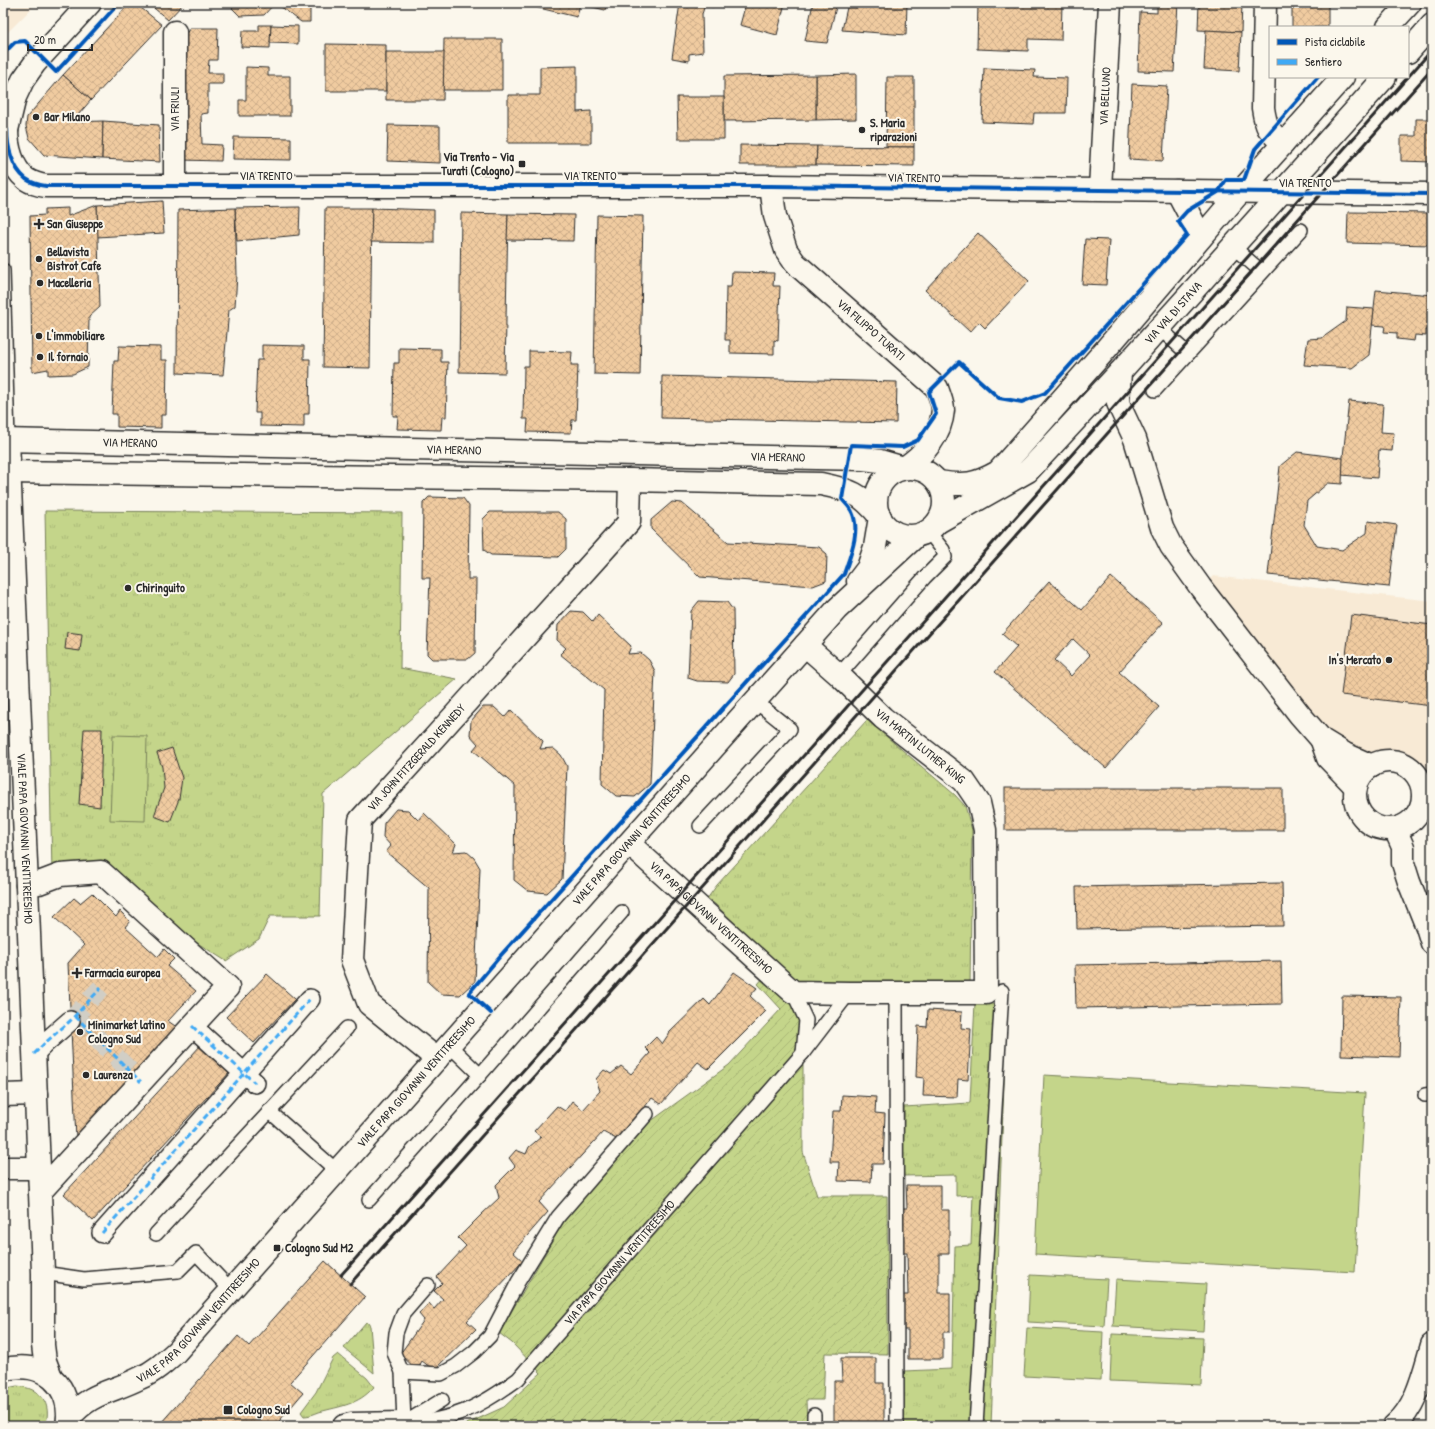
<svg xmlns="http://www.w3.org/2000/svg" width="1435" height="1429" font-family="'Patrick Hand',sans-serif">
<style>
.built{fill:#f8ead5}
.grass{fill:url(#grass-tufts);stroke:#78805a}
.garden{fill:url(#garden-furrows);stroke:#78805a}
.pitch{fill:#c4d58a;stroke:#78805a}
.building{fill:url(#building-cross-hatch);stroke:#2b2b2b;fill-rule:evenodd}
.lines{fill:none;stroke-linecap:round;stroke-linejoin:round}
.pedestrian-tunnel{stroke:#d1cec5;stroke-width:19;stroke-dasharray:19 10;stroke-linecap:butt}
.service-casing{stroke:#2b2b2b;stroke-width:16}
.pedestrian-casing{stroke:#2b2b2b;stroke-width:22}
.minor-casing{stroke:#2b2b2b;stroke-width:25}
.tertiary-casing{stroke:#2b2b2b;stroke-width:25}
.secondary-casing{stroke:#2b2b2b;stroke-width:25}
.service{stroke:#fbf7ec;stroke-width:13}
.pedestrian{stroke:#fbf7ec;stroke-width:19}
.minor{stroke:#fbf7ec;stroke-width:22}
.tertiary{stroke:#fbf7ec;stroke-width:22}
.secondary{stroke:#fbf7ec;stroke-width:22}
.rail{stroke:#2b2b2b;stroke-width:3}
.quiet{stroke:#3fa9f5;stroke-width:3;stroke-dasharray:6 3;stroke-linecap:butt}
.cycleway-casing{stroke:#fbf7ec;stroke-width:6}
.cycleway{stroke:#0057b8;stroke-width:4}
.poi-dot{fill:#2b2b2b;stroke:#fbf7ec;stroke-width:1.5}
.labels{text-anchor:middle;stroke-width:4;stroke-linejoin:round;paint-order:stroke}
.street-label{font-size:12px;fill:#2b2b2b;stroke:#fbf7ec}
.poi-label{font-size:12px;font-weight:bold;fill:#2b2b2b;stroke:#fbf7ec;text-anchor:start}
</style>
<defs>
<pattern id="grass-tufts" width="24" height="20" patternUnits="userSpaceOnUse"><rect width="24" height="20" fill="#c4d58a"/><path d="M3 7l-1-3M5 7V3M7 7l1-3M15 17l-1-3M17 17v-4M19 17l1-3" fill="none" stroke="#a9b777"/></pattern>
<pattern id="garden-furrows" width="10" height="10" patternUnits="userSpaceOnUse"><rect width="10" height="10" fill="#c4d58a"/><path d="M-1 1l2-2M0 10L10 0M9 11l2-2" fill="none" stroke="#a9b777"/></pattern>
<pattern id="building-cross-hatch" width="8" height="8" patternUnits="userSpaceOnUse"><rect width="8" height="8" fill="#f0cba0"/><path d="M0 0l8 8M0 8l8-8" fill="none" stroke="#ceae8a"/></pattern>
</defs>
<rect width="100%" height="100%" fill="#fbf7ec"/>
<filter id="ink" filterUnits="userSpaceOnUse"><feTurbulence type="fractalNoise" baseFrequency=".025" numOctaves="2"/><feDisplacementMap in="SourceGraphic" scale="8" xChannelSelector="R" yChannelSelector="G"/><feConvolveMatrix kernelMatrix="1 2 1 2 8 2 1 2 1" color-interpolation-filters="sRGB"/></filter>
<g filter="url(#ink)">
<g class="built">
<path d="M3,3H37L3,37Z"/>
<path d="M1213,576L1432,601V769L1405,765L1393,761L1382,762L1345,754L1201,588Z"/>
</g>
<g class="grass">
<path d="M45,511L402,513L400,668L457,679L323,794L320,916H270L259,939L226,961L183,934L112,874L52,875Z"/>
<path d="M867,720L955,795L965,806L972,830L970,985H798L715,904L707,899L717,885Z"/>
<path d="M975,1003L1007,1005L991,1426H904V1371L952,1369L955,1246L971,1245L973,1195L956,1196V1175L903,1176L904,1107L970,1103Z"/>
<path d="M366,1322L368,1323L370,1326L374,1373L344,1348Z"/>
<path d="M338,1354L367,1378L374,1387C358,1405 341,1406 319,1412C314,1414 309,1416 304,1416L301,1412L316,1392L333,1358Z"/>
<path d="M17,1386C40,1388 53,1403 45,1426H3V1391L7,1388Z"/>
</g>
<path class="garden" d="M764,977L789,999L800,1024L803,1053V1152L817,1196H887L888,1354L825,1353L823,1400H806L807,1426H628L624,1423L562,1426H462L504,1407L541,1373L512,1343L499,1333L571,1209L647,1124L729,1065L781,1009L758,984Z"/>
<g class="pitch">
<path d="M113,735L147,736L145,821L110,820Z"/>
<path d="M1044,1075L1365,1093L1355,1272L1035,1254Z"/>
<path d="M1030,1275L1107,1279L1104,1326L1028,1322Z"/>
<path d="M1116,1279L1206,1284L1203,1331L1113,1326Z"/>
<path d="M1027,1328L1103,1332L1101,1380L1024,1376Z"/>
<path d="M1112,1334L1203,1338L1201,1385L1110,1381Z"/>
</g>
<g class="building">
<path d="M130,3H135L162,25L91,100L63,75Z"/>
<path d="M148,3H184L168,20Z"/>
<path d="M227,3H275L264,15L240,16Z"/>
<path d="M276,3H310V22H301Z"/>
<path d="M518,3H580L577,17Z"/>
<path d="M580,3H607L605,10L580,4Z"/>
<path d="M680,3H714L713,7L705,5L702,14L703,52L689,54V61L672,58Z"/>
<path d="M746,3H785L777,35L740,25Z"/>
<path d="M813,3H837L827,43L805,41Z"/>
<path d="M848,3H907L906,35L842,30Z"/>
<path d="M978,3L1062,4L1061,40L1028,39V51L977,49Z"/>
<path d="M1157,3H1178L1174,72L1138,71L1140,12L1157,13Z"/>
<path d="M1199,3H1242L1241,32L1198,30Z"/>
<rect x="1292" y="3" width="36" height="24"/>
<path d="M259,25H271L270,48L241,47L242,31H259Z"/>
<path d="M271,25L298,26V44L270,43Z"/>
<path d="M190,28H218L217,60H209L208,73H223V84H208V113L201,114L202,144L222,145L221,161L182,160L181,41Z"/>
<path d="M1206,30L1241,32L1239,71L1204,69Z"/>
<path d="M444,39H502V90H443Z"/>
<path d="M326,44L386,45V91H326Z"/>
<path d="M386,52H444L443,100H386Z"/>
<path d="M577,66V112L591,111V143H508V95H540V67Z"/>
<path d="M246,67L268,68V76H290V116H239V100H246Z"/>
<path d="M984,68L1035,70L1034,77L1067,78L1066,113H1034L1033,124L982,122Z"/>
<path d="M856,74V119L816,120V75Z"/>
<path d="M63,75L91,100L72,122L103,121L102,159L44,155L29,138L26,126L27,117Z"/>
<path d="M816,75V120L724,121V76Z"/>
<path d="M887,77H914V147H886Z"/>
<path d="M1132,84L1167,86L1163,161L1129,159Z"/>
<path d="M677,97H724V139H678Z"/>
<path d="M1416,119H1432V162L1401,161V136H1416Z"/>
<path d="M103,121L159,125L160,162L102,159Z"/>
<path d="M388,125L440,126V163L387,161Z"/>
<path d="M234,137L291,138V160L233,159Z"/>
<path d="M740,145L817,146L816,165H740Z"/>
<path d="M817,146L914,147V166L816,165Z"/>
<path d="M162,201L164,233L97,237V205Z"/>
<path d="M97,205L100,307L89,317L88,367L73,374L48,375V369L32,372L30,216L45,215V209L68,208V216Z"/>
<path d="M300,207L299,235L237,241L235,208Z"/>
<path d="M235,208L237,275L235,306L229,310L223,375L177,373L178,210Z"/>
<path d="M325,208H372L370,368L323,367Z"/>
<path d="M372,208L434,210V243L371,242Z"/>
<path d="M1348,212L1432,213V245L1347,243Z"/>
<path d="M461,213L508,214L505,373L459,372Z"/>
<path d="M508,214L574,215L573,241L507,240Z"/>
<path d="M597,215L643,216L640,375L594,374Z"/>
<path d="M978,233L1029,281L985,328L979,322L970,332L925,290Z"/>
<path d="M1085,239L1109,240L1106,285L1082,284Z"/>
<path d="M732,272L774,273L773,286H780L778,341L774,340V354L730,353V340H725L726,287H731Z"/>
<path d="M1376,290L1432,295V330H1426V336L1415,335L1414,341L1397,339V333L1384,332L1385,326L1372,325Z"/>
<path d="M1347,307L1374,309L1369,355L1352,368L1304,365L1308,339L1322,338L1346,321Z"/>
<path d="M262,345L304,346V359H310L309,414H304V427L260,426V413H255L257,360H262Z"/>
<path d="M119,346L161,347V360H167L166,415H161V428L117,427V414H112L114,361H118Z"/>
<path d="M399,348L441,349V362H448L446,417H442L441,430L397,429L398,416H393L394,363H399Z"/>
<path d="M529,351L572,352L571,365H578L576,420H572L571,433L527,432L528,419H523L524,366H529Z"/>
<path d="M662,376L897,382L896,423L661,418Z"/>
<path d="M1349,401L1383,404L1381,432L1394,433L1392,451L1379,450L1377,478L1341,475Z"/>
<path d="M1297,452L1343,458L1342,484L1328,483L1307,501L1304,525L1317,546L1342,550L1367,533L1368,521L1397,525L1389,587L1268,575L1280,466Z"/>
<path d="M429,497L463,498L469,506L468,579H476L475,653L468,659H432L427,654L430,578H422L423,503Z"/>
<path d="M672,502L682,503L728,542L819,547L827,554L826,581L813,586L700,577L651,529V520Z"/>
<path d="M490,512H558L566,519V549L558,557L491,555L484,550L483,519Z"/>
<path d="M1111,577L1163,623L1119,672L1159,707L1106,768L995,672L1017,647L1002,634L1049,581L1082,610ZM1073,639L1090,655L1071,676L1054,660Z"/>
<path d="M699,601L727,602L733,610L734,674L728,682L697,681L688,678L691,611Z"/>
<path d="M571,611L583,612L593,622L598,615L631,646L628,654L641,653L649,660L655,671L650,784L635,797L616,796L602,784L604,690L560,654L566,648L557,640L558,625Z"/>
<path d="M1351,615L1432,625V706L1341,695Z"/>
<path d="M67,632L82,634L80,651L65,649Z"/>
<path d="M483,707H494L505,717L511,710L543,741L540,749L553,748L561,755L567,766L562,879L547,893L528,891L514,880L515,786L473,750L478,744L470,735L471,721Z"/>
<path d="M84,729H102L100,807L79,804Z"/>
<path d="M172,748L182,778L179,799L170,822L154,816L164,788L162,767L157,753Z"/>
<rect x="1005" y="788" width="278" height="42"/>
<path d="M396,809L408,810L418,820L424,813L456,844L453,852L466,851L474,858L480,868L475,981L460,995L441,994L428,982L429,888L386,852L391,846L383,837L384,823Z"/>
<path d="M1282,883L1283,926L1077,929L1076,887Z"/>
<path d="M92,893L116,917L120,911L130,921L125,927L158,957L164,949L174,959L167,966L196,991L168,1021L178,1028L76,1139L68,963L84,945L54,917L74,898L80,903Z"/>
<path d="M1281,961L1282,1004L1076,1008L1075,965Z"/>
<path d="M734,972L757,988L750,996L766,1011L708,1069L698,1062L661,1104L652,1098L618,1140L603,1132L539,1202L548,1212L513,1252L523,1261L467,1321L476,1329L434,1370L422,1361L417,1370L400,1354L424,1320L419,1314L429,1303L434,1309L443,1299L434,1291L442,1283L437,1277L466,1246L458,1238L482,1214L499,1198L496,1185L515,1166L509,1158L516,1150L526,1154L529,1147L541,1137L534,1131L557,1106L565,1111L572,1101L583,1110L600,1091L596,1079L604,1070L611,1074L621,1066L631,1074L650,1053L645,1048L656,1037L662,1044L670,1032L704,999L710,1005Z"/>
<path d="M267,974L295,999L254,1043L226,1017Z"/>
<path d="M1342,996L1401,997L1399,1057L1341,1055Z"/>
<path d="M928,1010L962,1012L961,1028L971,1029L968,1080L958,1079L957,1097L923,1096L924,1078L916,1077L918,1026L927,1027Z"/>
<path d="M202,1044L231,1071L93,1221L64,1194Z"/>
<path d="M842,1095L876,1097L875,1113L885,1114L883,1164H872L871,1182L838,1181L839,1162H830L833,1111H841Z"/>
<path d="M906,1185H941V1210H949V1254H939V1293H950V1332H943V1359H908V1330H901V1295H908L907,1253H899V1208H907Z"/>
<path d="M325,1261L365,1297L290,1382L303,1393L275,1426H163L160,1424L238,1336L249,1346Z"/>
<path d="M841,1358H876V1383H884V1426H834V1381H842Z"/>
</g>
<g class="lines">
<g class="pedestrian-tunnel">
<path d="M75,1016L134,1075"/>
<path d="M70,1021L101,988"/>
</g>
<defs>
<g id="service">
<path d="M1232,246L1262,272"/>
<path d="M3,270L8,440"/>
<path d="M1159,328L1188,354"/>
<path d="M1155,390L1301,230"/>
<path d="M839,675L925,577L945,557L943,550L928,531"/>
<path d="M700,826L790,729L755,701"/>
<path d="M793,992L806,1020L803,1053"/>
<path d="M896,993L897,1426"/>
<path d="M449,1045L480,1075"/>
<path d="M1425,1095L1432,1094"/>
<path d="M269,1111L337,1171"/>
<path d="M369,1200L480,1075L622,912"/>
<path d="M156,1234L347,1028"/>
<path d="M43,1273L84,1279L178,1271L196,1253L231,1290"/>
<path d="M402,1372L441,1374L456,1366L474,1352L490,1336L518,1282L558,1217L647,1114"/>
<path d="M814,1415V1426"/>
<path d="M406,1422L442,1400"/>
<path id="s1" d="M404,1423C452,1422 481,1406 518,1379L803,1053L849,993"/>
<path d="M404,1423L402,1372L394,1353L396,1333L403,1314L428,1285"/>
<path d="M976,1426L1002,991"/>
</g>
<g id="pedestrian">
<path d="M192,1026L255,1083"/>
<path d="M34,1054L45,1043L70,1021"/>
<path d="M102,1233L310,999"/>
</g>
<g id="minor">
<path d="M1265,3L1263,108C1266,128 1268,130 1283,144"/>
<path d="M7,130C7,146 12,168 26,179C32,183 39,185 46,186H771L1432,194"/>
<path d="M175,186V32"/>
<path id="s2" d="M771,186L775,216L786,250L795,263L937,388C939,395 943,403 943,410C941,435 924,455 904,468"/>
<path id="s3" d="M1100,189L1110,3"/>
<path d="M1177,191L1201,237"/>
<path d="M1120,372L1118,403L1135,439L1162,528L1171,546L1201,588L1236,633L1300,715L1322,740L1345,754L1372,766"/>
<path id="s4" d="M8,440L40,1192L43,1273V1345L45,1361L51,1377"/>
<path d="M858,581L868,568L875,547L880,517"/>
<path d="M1322,741L1328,758L1356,787"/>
<circle cx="1389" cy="795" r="34"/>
<path d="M1395,829L1403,847V863L1409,882L1427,927L1432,943"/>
<path id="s5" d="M628,844L635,849L793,992L849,993H986L985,830L979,803L964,781L883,718L839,675L805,645"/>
<path d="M27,885L39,883L60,875L101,872L228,987L40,1192"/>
<path id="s6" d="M437,1059L369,1004L352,960L360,820L629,522L630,480"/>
<path d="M3,1095L36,1094"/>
<path d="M3,1168H39"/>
<path d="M3,1370C42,1358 74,1386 67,1426"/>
<path id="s7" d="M68,1419C92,1391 111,1393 140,1378C154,1372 165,1362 176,1352L837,609L916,536"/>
<path d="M344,1426L351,1424L404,1423"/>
<path d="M1394,1426C1417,1407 1424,1372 1432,1345"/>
</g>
<g id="tertiary">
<path d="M1388,27L1410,3"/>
<path d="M1408,52L1432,25"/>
<path id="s8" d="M3,440L864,459L880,461L904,468"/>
<circle cx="910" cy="502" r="34"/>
<path d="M3,472L630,480L821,484C850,490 861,493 880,517"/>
<path d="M938,482C965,486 975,485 998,472L1100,356L1240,192L1343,77"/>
<path id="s9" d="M938,522L1028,471L1120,372L1385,77"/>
</g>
<path id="secondary" d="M3,135L7,130L15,97L23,80L35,63L90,3"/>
</defs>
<use href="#service" class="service-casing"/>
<use href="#pedestrian" class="pedestrian-casing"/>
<use href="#minor" class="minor-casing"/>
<use href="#tertiary" class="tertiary-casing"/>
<use href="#secondary" class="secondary-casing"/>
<use href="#service" class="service"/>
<use href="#pedestrian" class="pedestrian"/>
<use href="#minor" class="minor"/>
<use href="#tertiary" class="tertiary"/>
<use href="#secondary" class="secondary"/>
<g class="rail">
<path d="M1408,77L1432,50"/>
<path d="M341,1275L1408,77"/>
<path d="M350,1284L1432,69"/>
</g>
<g class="quiet">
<path d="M75,1016L141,1082"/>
<path d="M192,1026L255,1083"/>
<path d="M34,1054L45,1043L70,1021L101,988"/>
<path d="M102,1233L310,999"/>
</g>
<defs>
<g id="cycleway">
<path d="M3,54L15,42L25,41L56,72L119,3"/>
<path d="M7,130C7,146 12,168 26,179C32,183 39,185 46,186H771L1432,194"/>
<path d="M491,1013L469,993L501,955L844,574C850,556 861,531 852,512C850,507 845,503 842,499L851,445L903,447L918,440L936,414L929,392L959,362L999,398L1022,402L1045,393L1187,235L1178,221L1187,211L1218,192L1226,180H1244L1255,149L1318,77"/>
</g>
</defs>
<use href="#cycleway" class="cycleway-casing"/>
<use href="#cycleway" class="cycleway"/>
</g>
</g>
<g class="poi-dot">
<circle cx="36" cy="117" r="4"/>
<circle cx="862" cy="130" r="4"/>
<rect x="518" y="160" width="8" height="8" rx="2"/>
<path d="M37 218h4v4h4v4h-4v4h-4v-4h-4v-4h4z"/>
<circle cx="39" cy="259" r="4"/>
<circle cx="40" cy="283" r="4"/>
<circle cx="39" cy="336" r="4"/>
<circle cx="40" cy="357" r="4"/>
<circle cx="128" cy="588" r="4"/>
<circle cx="1389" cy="660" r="4"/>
<path d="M75 967h4v4h4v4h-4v4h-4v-4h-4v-4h4z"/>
<circle cx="80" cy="1032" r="4"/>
<circle cx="86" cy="1075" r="4"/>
<rect x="273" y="1244" width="8" height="8" rx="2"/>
<rect x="223" y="1405" width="10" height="10" rx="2"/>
</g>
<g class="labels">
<g class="street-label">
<text dy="4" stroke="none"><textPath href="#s3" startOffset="93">VIA BELLUNO</textPath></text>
<text transform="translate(175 109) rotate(-90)" y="4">VIA FRIULI</text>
<text x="266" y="180">VIA TRENTO</text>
<text x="590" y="180">VIA TRENTO</text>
<text transform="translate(914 178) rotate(1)" y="4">VIA TRENTO</text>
<text x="1305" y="187">VIA TRENTO</text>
<text dy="4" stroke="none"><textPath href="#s9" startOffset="318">VIA VAL DI STAVA</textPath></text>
<text dy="4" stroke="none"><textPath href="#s2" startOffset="183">VIA FILIPPO TURATI</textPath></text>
<text dy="4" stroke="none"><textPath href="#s8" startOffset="127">VIA MERANO</textPath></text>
<text dy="4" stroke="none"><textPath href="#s8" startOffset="451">VIA MERANO</textPath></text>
<text dy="4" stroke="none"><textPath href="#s8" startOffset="775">VIA MERANO</textPath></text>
<text transform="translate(920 746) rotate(39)" y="4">VIA MARTIN LUTHER KING</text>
<text dy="4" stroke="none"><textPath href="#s6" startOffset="359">VIA JOHN FITZGERALD KENNEDY</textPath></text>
<text dy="4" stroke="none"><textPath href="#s4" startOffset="399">VIALE PAPA GIOVANNI VENTITREESIMO</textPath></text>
<text dy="4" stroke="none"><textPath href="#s7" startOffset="814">VIALE PAPA GIOVANNI VENTITREESIMO</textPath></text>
<text dy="4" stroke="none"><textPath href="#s5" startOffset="111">VIA PAPA GIOVANNI VENTITREESIMO</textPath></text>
<text dy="4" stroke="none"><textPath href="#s7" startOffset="490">VIALE PAPA GIOVANNI VENTITREESIMO</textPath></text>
<text dy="4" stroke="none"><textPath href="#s1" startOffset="279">VIA PAPA GIOVANNI VENTITREESIMO</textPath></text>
<text dy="4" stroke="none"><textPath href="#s7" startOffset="166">VIALE PAPA GIOVANNI VENTITREESIMO</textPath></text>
</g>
<g class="poi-label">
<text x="44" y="121">Bar Milano</text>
<text x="870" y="127">S. Maria<tspan x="870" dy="14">riparazioni</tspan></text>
<text x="514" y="161" text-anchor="end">Via Trento - Via<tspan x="514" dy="14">Turati (Cologno)</tspan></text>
<text x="47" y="228">San Giuseppe</text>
<text x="47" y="256">Bellavista<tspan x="47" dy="14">Bistrot Cafe</tspan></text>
<text x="48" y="287">Macelleria</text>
<text x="47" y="340">L'immobiliare</text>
<text x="48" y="361">Il fornaio</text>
<text x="136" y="592">Chiringuito</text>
<text x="1381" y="664" text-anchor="end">In's Mercato</text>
<text x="85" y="977">Farmacia europea</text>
<text x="88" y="1029">Minimarket latino<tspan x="88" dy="14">Cologno Sud</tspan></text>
<text x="94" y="1079">Laurenza</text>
<text x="285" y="1252">Cologno Sud M2</text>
<text x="237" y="1414">Cologno Sud</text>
</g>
</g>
<rect width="1435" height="1429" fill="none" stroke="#fbf7ec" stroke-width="16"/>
<rect x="8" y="8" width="1419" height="1413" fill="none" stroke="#2b2b2b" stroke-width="1.5" filter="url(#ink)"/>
<rect x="1269" y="26" width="140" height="52" fill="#fbf7ec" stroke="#a8a59f"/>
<rect x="1277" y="39" width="20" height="6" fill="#0057b8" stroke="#a8a59f"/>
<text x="1305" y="46" font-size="12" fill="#2b2b2b">Pista ciclabile</text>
<rect x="1277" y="59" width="20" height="6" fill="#3fa9f5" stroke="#a8a59f"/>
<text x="1305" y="66" font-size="12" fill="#2b2b2b">Sentiero</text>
<path d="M28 44v6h64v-6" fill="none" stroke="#2b2b2b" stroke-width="2"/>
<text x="34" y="44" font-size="12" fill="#2b2b2b" stroke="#fbf7ec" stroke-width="3" paint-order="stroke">20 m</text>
</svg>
